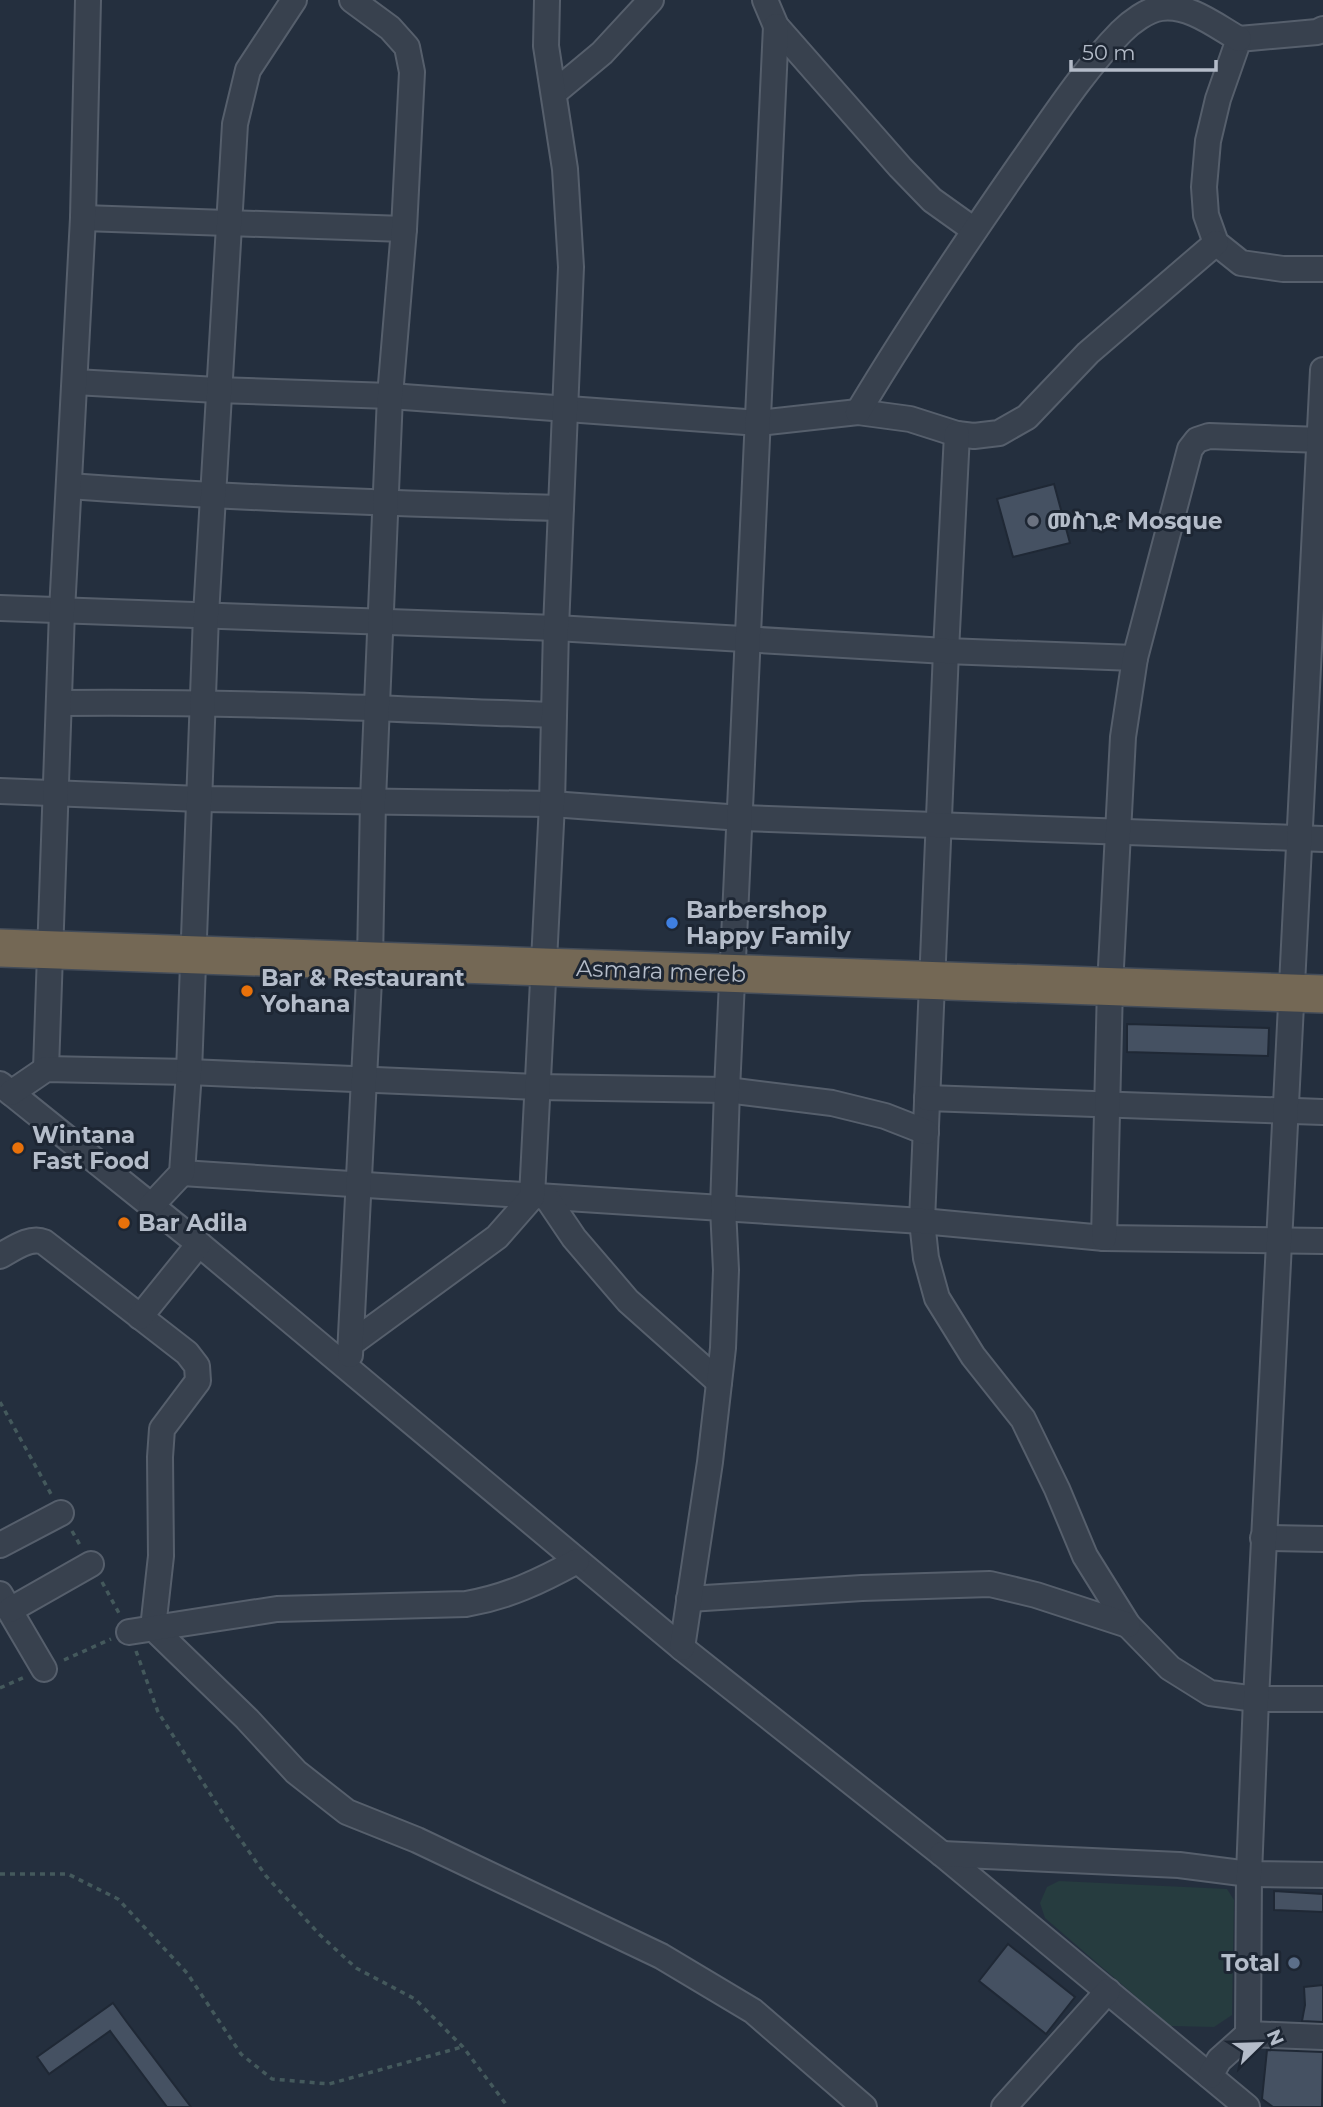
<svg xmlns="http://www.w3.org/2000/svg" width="1323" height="2107" font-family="Montserrat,'Noto Sans Ethiopic',sans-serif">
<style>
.green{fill:#263c3f}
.building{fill:#455162;stroke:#1f2835;stroke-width:2}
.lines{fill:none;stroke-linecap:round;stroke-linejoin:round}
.minor-casing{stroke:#565f6c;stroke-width:28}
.highway-casing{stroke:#434c59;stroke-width:40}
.path{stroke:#44595c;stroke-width:3.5;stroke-dasharray:5 5;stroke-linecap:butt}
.minor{stroke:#38414e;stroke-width:24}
.highway{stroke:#746855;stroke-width:37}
.worship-dot{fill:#6b7280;stroke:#1d2633;stroke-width:2.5}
.shop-dot{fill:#3f7fe0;stroke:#1d2633;stroke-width:2.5}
.food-dot{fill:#e8710a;stroke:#1d2633;stroke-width:2.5}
.service-dot{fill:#5c6f8a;stroke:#1d2633;stroke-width:2.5}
.labels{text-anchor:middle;stroke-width:6;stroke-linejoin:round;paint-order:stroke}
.poi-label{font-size:23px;font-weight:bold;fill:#b4bcc9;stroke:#1d2633;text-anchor:start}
.street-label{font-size:23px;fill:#b4bcc9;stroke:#1d2633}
</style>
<rect width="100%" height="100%" fill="#242f3e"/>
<path class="green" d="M1059,1881L1227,1889L1234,1900L1232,2015L1214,2027L1170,2026L1045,1918L1040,1903L1047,1887Z"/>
<g class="building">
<path d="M1054,484L1070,543L1013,557L997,499Z"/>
<path d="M1127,1024L1269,1028L1268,1056L1127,1052Z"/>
<path d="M1274,1891L1323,1894V1912L1274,1910Z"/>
<path d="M1008,1944L1075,1997L1046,2034L979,1981Z"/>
<path d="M1323,1985V2022L1302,2021L1305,2005L1304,1987Z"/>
<path d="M113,2003L126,2021L191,2107H167L110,2031L49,2074L37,2057Z"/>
<path d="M1267,2050L1323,2052L1322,2107H1273L1262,2099Z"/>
</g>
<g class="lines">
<defs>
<g id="minor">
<path d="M765,0L776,26L900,167L932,200L974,230"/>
<path d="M1323,29L1317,32L1239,39L1218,99L1208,141L1204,187L1206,215L1216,243L1241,263L1283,269H1323"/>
<path d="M554,93L602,53L651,0"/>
<path d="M83,218L404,229"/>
<path d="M75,382L217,390L390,396L759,423L858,412L910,419L957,434L974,436L999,433L1027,417L1088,353L1216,243"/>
<path d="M858,412C909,327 964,245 1021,163C1053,118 1082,72 1121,32C1131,22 1147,10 1161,8C1189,4 1216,26 1239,39"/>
<path d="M957,434L946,651L922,1221L926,1258L937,1298L973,1356L1023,1419L1057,1489L1085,1556L1128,1625L1170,1668L1210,1693L1256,1699H1323"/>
<path d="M69,486C233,498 397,504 561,508"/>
<path d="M0,608L556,628L946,651L1135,658"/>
<path d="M59,703C224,701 389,709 554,715"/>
<path d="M0,791L200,799L552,804L741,818L1323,839"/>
<path d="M46,1069L62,611L83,218L88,0"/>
<path d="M0,1084L199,1244L682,1648L942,1854L1247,2107"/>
<path d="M11,1093L46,1069L189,1072L537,1087L727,1090L832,1103L885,1116L926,1132"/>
<path d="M927,1098L1323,1112"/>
<path d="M182,1173L922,1221L1104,1238L1323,1241"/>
<path d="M547,1198L574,1238L628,1301L719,1382"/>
<path d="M151,1206L182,1173L189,1072L206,615L235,124L248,70L294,0"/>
<path d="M1104,1238L1110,986L1123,737L1135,658L1190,449L1197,440L1209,436L1323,440"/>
<path d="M0,1256C13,1249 30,1236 44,1242L187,1353L197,1366L198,1381L162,1429L160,1457L161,1556L153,1628L247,1719L296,1772L347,1812L417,1840L661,1956L753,2011L864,2107"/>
<path d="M140,1317L199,1244"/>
<path d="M352,1343L497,1237L532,1197L552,804L556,628L571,267L565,169L546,46L547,0"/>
<path d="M350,1355L370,960L373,800L390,396L404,229L412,72L407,47L390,28L352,0"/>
<path d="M1263,1538L1323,1539"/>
<path d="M0,1545L61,1513"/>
<path d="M0,1594L44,1669"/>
<path d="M689,1599L862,1588L990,1584L1036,1595L1128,1625"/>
<path d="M10,1610L91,1564"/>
<path d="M129,1632L277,1609L466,1604C507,1597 541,1581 577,1561"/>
<path d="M682,1648L710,1462L723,1348L726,1270L723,1208L727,1090L776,26"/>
<path d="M942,1854L1179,1865L1249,1874L1323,1875"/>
<path d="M1248,2034L1323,2037"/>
<path d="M1210,2076L1219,2060L1248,2034L1249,1874L1256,1699L1323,370"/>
<path d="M1004,2107L1108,1991"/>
</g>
<path id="highway" d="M0,948L1323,994"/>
</defs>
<use href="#minor" class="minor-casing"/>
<use href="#highway" class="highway-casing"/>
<g class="path">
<path d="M0,1402L51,1494"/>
<path d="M72,1531L80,1545"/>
<path d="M102,1582L120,1615"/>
<path d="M136,1651L158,1712L227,1820L266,1876L320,1935L356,1968L415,1999L463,2047L508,2107"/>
<path d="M64,1660L111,1639"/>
<path d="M0,1688L25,1677"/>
<path d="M0,1874H68L118,1899L187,1973L241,2054L272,2079L329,2084L462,2047"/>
</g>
<use href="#minor" class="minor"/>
<use href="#highway" class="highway"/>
</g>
<circle class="worship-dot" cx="1033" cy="521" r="7"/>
<circle class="shop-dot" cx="672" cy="923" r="7"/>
<g class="food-dot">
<circle cx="247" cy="991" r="7"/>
<circle cx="18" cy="1148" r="7"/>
<circle cx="124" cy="1223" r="7"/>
</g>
<circle class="service-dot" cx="1294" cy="1963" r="7"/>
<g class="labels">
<g class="poi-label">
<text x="1047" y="529">መስጊድ Mosque</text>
<text x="686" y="918">Barbershop<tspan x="686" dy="26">Happy Family</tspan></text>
<text x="261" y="986">Bar &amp; Restaurant<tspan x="261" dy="26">Yohana</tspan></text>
<text x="32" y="1143">Wintana<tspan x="32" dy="26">Fast Food</tspan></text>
<text x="138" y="1231">Bar Adila</text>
<text x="1280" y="1971" text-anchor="end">Total</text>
</g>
<g class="street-label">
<text transform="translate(661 971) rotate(2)" y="8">Asmara mereb</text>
</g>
</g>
<g transform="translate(1260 2044) rotate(67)" stroke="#1d2633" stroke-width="5" paint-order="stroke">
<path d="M0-5L12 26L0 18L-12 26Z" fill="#b4bcc9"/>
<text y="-10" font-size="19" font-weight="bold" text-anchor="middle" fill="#b4bcc9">N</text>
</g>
<path d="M1071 60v10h145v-10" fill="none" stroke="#b4bcc9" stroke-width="3.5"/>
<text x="1082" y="60" font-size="21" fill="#b4bcc9" stroke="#1d2633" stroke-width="5" paint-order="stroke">50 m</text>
</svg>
